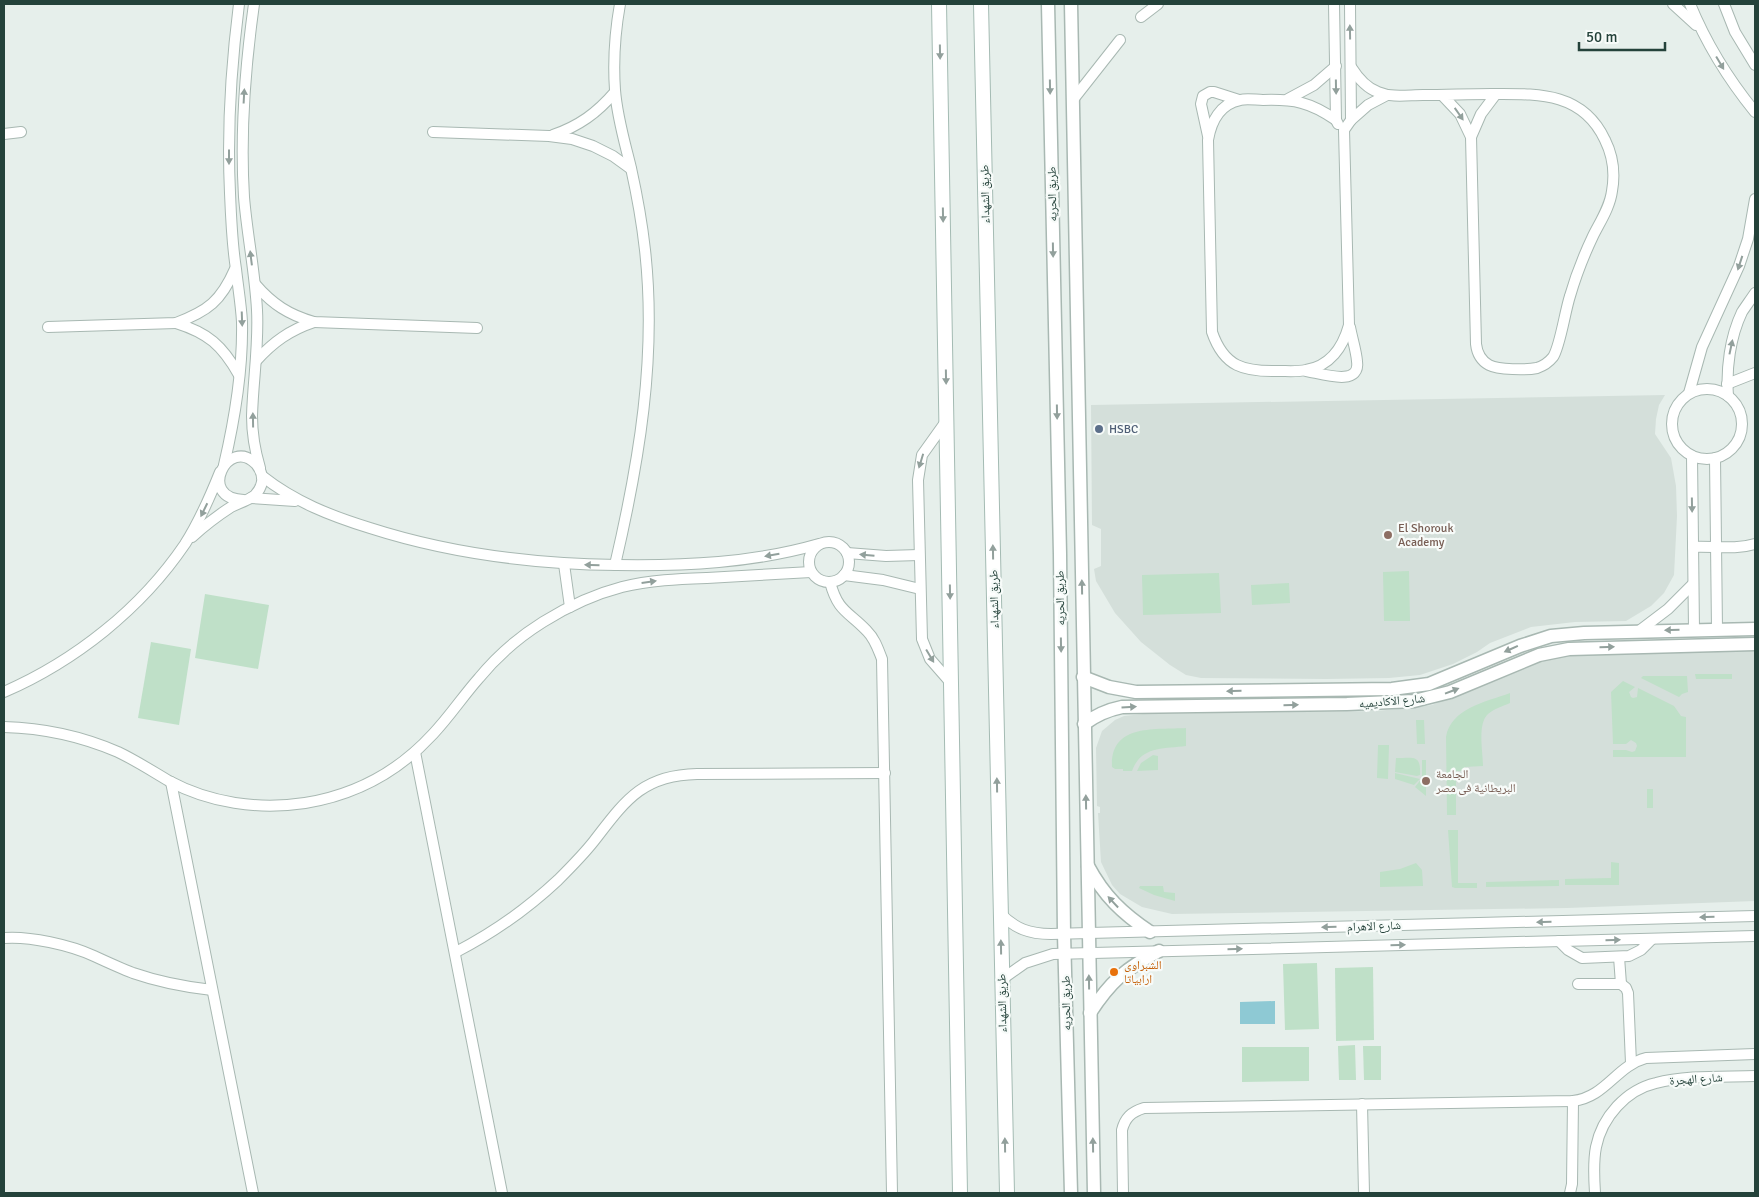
<svg xmlns="http://www.w3.org/2000/svg" width="1759" height="1197" font-family="Signika,'Noto Naskh Arabic',sans-serif">
<style>
.built{fill:#d4dfda}
.green{fill:#bfe0c8}
.water{fill:#8ec9d4}
.lines{fill:none;stroke-linecap:round;stroke-linejoin:round}
.minor-casing{stroke:#a8b8b2;stroke-width:12}
.tertiary-casing{stroke:#a8b8b2;stroke-width:15}
.secondary-casing{stroke:#a4bbb3;stroke-width:16}
.minor{stroke:#fff;stroke-width:10}
.tertiary{stroke:#fff;stroke-width:12}
.secondary{stroke:#fff;stroke-width:14}
.oneway{fill:#92a09c}
.service-dot{fill:#5c6f8a;stroke:#f7fbf9;stroke-width:2}
.education-dot{fill:#8d6e63;stroke:#f7fbf9;stroke-width:2}
.food-dot{fill:#e8710a;stroke:#f7fbf9;stroke-width:2}
.labels{text-anchor:middle;stroke-width:4.5;stroke-linejoin:round;paint-order:stroke}
.street-label{font-size:12px;fill:#24423a;stroke:#f7fbf9}
.service-label{font-size:12px;fill:#4e5e75;stroke:#f7fbf9;text-anchor:start}
.education-label{font-size:12px;fill:#785e54;stroke:#f7fbf9;text-anchor:start}
.food-label{font-size:12px;fill:#c56008;stroke:#f7fbf9;text-anchor:start}
</style>
<rect width="100%" height="100%" fill="#e6efeb"/>
<g class="built">
<path d="M1665,395L1659,405L1656,419L1655,434L1671,458L1676,486L1677,516L1674,575L1664,593L1651,606L1626,621L1575,622L1531,627L1490,643L1477,652L1453,664L1420,675L1389,678L1326,679L1201,678L1186,675L1170,665L1141,642L1115,613L1096,581L1094,569L1101,566V529L1092,525L1091,405Z"/>
<path d="M1755,650V901L1567,908L1172,914L1142,907L1120,894L1112,885L1101,862L1098,813H1100V807L1097,806L1096,748L1102,731L1115,720L1124,716L1143,714L1376,711L1419,707L1432,705L1531,664L1568,655Z"/>
</g>
<g class="green">
<path d="M1409,571L1410,621H1384L1383,572Z"/>
<path d="M1219,573L1221,613L1143,615L1142,575Z"/>
<path d="M1289,583L1290,603L1252,605L1251,585Z"/>
<path d="M205,594L269,605L258,669L195,658Z"/>
<path d="M151,642L191,649L179,725L138,718Z"/>
<path d="M1695,674H1732V679H1696Z"/>
<path d="M1643,676H1687L1688,692L1682,694L1679,697L1641,678Z"/>
<path d="M1623,681L1635,687L1629,692L1631,697L1633,698L1637,697L1638,688L1674,706L1681,716L1686,717V757H1613V750H1626L1632,752L1635,751L1637,746L1636,743L1631,740L1626,744H1613L1611,692Z"/>
<path d="M1510,693V703C1503,706 1494,709 1488,714C1477,724 1483,752 1483,766L1465,767L1464,771H1456V815H1447L1446,737C1451,708 1486,702 1510,693Z"/>
<path d="M1416,720H1424L1425,744H1417Z"/>
<path d="M1186,728V746C1163,749 1141,746 1132,771H1123V769H1115L1112,767C1110,723 1156,730 1186,728Z"/>
<path d="M1378,745H1389L1388,779L1377,778Z"/>
<path d="M1153,755L1158,756V770L1137,771L1141,763Z"/>
<path d="M1396,758C1414,758 1421,754 1420,775L1417,776L1395,772Z"/>
<path d="M1422,760H1426V796L1415,787L1422,778Z"/>
<path d="M1395,773L1420,779L1414,785L1395,779Z"/>
<rect x="1647" y="789" width="6" height="19"/>
<path d="M1448,830H1458V883H1477V888H1455L1452,887Z"/>
<path d="M1611,862L1619,863V885H1565V879L1611,878Z"/>
<path d="M1416,863L1422,870L1423,886L1380,887V872L1400,869Z"/>
<path d="M1559,880V886L1486,887V882Z"/>
<path d="M1140,886H1163L1164,892L1175,893V901L1154,895L1139,888Z"/>
<path d="M1317,963L1319,1029L1285,1030L1283,964Z"/>
<path d="M1373,967L1374,1040L1336,1041L1335,968Z"/>
<path d="M1355,1045L1356,1080H1339L1338,1046Z"/>
<path d="M1363,1046H1381V1080H1364Z"/>
<path d="M1242,1047H1309V1081L1242,1082Z"/>
</g>
<path class="water" d="M1275,1001V1024H1240V1002Z"/>
<g class="lines">
<defs>
<g id="minor">
<path d="M254,4C245,68 240,132 244,197C247,234 255,272 257,310C259,345 253,380 252,416C252,433 255,451 260,468"/>
<path d="M1334,4L1336,120L1338,124"/>
<path d="M1673,4L1696,25"/>
<path d="M1690,4C1706,43 1729,80 1755,112"/>
<path d="M1724,4L1735,32L1755,65"/>
<path d="M1141,17L1158,4"/>
<path d="M1351,67C1358,78 1366,88 1378,92C1392,98 1408,95 1423,95C1446,95 1468,94 1491,94C1536,94 1582,91 1605,140C1613,156 1615,174 1612,191C1610,207 1600,222 1593,236C1584,255 1576,275 1570,296C1565,311 1560,347 1553,357C1549,362 1543,366 1537,368C1527,370 1498,370 1489,365C1480,360 1477,353 1476,344L1471,137L1460,114L1442,95"/>
<path d="M1288,99L1314,85L1336,66"/>
<path d="M1072,101L1120,40"/>
<path d="M1336,120C1310,102 1294,99 1263,100C1256,100 1247,98 1240,100C1220,104 1211,122 1208,140L1212,332C1224,367 1244,372 1279,371C1287,371 1297,372 1306,370C1330,366 1343,347 1349,325L1344,130L1351,120L1350,4"/>
<path d="M1351,120L1368,105L1387,95"/>
<path d="M433,132L549,136L572,139L593,146L613,156L631,169"/>
<path d="M4,134L21,132"/>
<path d="M553,135C579,126 597,113 615,92"/>
<path d="M1208,136L1201,104L1203,96L1210,92H1214L1239,100"/>
<path d="M1471,137L1481,114L1496,94"/>
<path d="M255,284C272,304 289,315 314,322L477,328"/>
<path d="M176,323C208,333 222,345 239,375"/>
<path d="M48,327L176,323C208,311 221,301 235,269"/>
<path d="M256,361C273,342 290,330 314,322"/>
<path d="M1306,371C1320,373 1361,388 1357,361C1356,350 1352,338 1350,327"/>
<path d="M1727,384L1755,373"/>
<circle cx="1707" cy="424" r="35"/>
<path d="M1689,393L1702,347L1739,266L1748,239L1755,199"/>
<path d="M1728,396C1726,369 1730,337 1742,312C1746,306 1751,299 1755,293"/>
<path d="M947,420L922,455L918,480L922,639L930,659L951,683"/>
<path d="M1692,456L1694,630"/>
<path d="M1715,458L1717,629"/>
<path d="M224,465C235,418 243,370 242,322C241,304 238,287 236,269C232,244 231,218 230,193C227,130 231,67 239,4"/>
<path d="M262,476C295,502 331,516 370,528C451,554 532,564 617,565C685,566 753,563 819,544"/>
<path d="M251,498L295,501"/>
<path d="M192,537C204,526 217,516 231,507C239,503 249,500 255,495C259,491 261,487 262,482C263,475 260,469 256,464C228,435 196,499 244,500"/>
<circle cx="829" cy="562" r="20"/>
<path d="M1693,547C1714,546 1735,550 1755,544"/>
<path d="M847,553L886,556L919,555"/>
<path d="M564,564L570,607"/>
<path d="M615,565C639,462 657,357 645,250C642,223 637,195 631,168C625,143 617,117 615,90C613,61 615,32 620,4"/>
<path d="M844,575L883,580L920,589"/>
<path d="M830,582C838,612 848,611 867,631C875,639 878,649 882,659L892,1193"/>
<path d="M1639,631L1668,609L1693,584"/>
<path d="M4,692C75,661 141,609 185,544C199,522 210,497 220,472"/>
<path d="M4,727C43,728 81,736 118,752C135,760 152,771 169,781C210,803 258,810 305,803C355,795 399,771 433,734C450,716 463,696 479,678C497,656 519,637 543,622C567,607 595,594 622,587C650,580 679,579 707,578C742,576 776,574 811,572"/>
<path d="M415,752L502,1193"/>
<path d="M171,782L253,1193"/>
<path d="M1000,913C1015,929 1030,934 1051,934L1755,916"/>
<path d="M4,938C30,936 70,945 94,956C107,962 120,968 133,973C159,982 185,987 212,990"/>
<path d="M1559,941L1568,950L1582,958L1629,956L1641,950L1652,939"/>
<path d="M456,952C493,933 527,909 558,880C570,868 583,855 594,841C625,801 642,775 697,774L885,773"/>
<path d="M1619,957L1621,984"/>
<path d="M1001,980L1025,963L1053,954L1755,936"/>
<path d="M1578,984H1621L1626,988L1628,993L1631,1063"/>
<path d="M1362,1104L1364,1193"/>
<path d="M1123,1193L1122,1130C1125,1118 1131,1112 1144,1108L1573,1101C1606,1097 1616,1066 1646,1058L1755,1054"/>
<path d="M1570,1193L1572,1184L1573,1101"/>
<path d="M1595,1193C1594,1178 1593,1162 1596,1147C1602,1117 1626,1090 1656,1083C1685,1075 1724,1077 1755,1076"/>
</g>
<g id="tertiary">
<path d="M1048,4L1060,554L1064,934L1071,1193"/>
<path d="M1071,4L1094,1193"/>
<path d="M1083,677L1109,687L1136,692L1392,689L1429,684L1520,646L1551,636L1584,633L1755,629"/>
<path d="M1084,724C1096,715 1107,710 1122,707L1347,704L1414,701L1450,692L1539,655L1569,649L1755,644"/>
<path d="M1088,866C1104,896 1122,913 1150,932"/>
<path d="M1090,1013C1110,982 1126,968 1159,951"/>
</g>
<g id="secondary">
<path d="M939,4L960,1193"/>
<path d="M981,4L1007,1193"/>
</g>
</defs>
<use href="#minor" class="minor-casing"/>
<use href="#tertiary" class="tertiary-casing"/>
<use href="#secondary" class="secondary-casing"/>
<use href="#minor" class="minor"/>
<use href="#tertiary" class="tertiary"/>
<use href="#secondary" class="secondary"/>
</g>
<defs><path id="oneway-solid" d="M-6-.8H1V-3.2L6.5 0L1 3.2V.8H-6Z" transform="scale(1.25)"/></defs>
<g class="oneway">
<use href="#oneway-solid" transform="translate(1350 32) rotate(-91)"/>
<use href="#oneway-solid" transform="translate(940 52) rotate(89)"/>
<use href="#oneway-solid" transform="translate(1720 63) rotate(59)"/>
<use href="#oneway-solid" transform="translate(1050 87) rotate(89)"/>
<use href="#oneway-solid" transform="translate(1336 87) rotate(89)"/>
<use href="#oneway-solid" transform="translate(244 96) rotate(-87)"/>
<use href="#oneway-solid" transform="translate(1459 114) rotate(55)"/>
<use href="#oneway-solid" transform="translate(229 157) rotate(90)"/>
<use href="#oneway-solid" transform="translate(943 215) rotate(89)"/>
<use href="#oneway-solid" transform="translate(1053 250) rotate(89)"/>
<use href="#oneway-solid" transform="translate(251 258) rotate(-97)"/>
<use href="#oneway-solid" transform="translate(1740 263) rotate(108)"/>
<use href="#oneway-solid" transform="translate(242 319) rotate(88)"/>
<use href="#oneway-solid" transform="translate(1731 347) rotate(-78)"/>
<use href="#oneway-solid" transform="translate(946 377) rotate(89)"/>
<use href="#oneway-solid" transform="translate(1057 412) rotate(89)"/>
<use href="#oneway-solid" transform="translate(253 420) rotate(-91)"/>
<use href="#oneway-solid" transform="translate(921 461) rotate(107)"/>
<use href="#oneway-solid" transform="translate(1692 505) rotate(89)"/>
<use href="#oneway-solid" transform="translate(204 510) rotate(116)"/>
<use href="#oneway-solid" transform="translate(993 552) rotate(-91)"/>
<use href="#oneway-solid" transform="translate(772 555) rotate(170)"/>
<use href="#oneway-solid" transform="translate(867 555) rotate(-175)"/>
<use href="#oneway-solid" transform="translate(592 565) rotate(-179)"/>
<use href="#oneway-solid" transform="translate(649 582) rotate(-8)"/>
<use href="#oneway-solid" transform="translate(1082 587) rotate(-91)"/>
<use href="#oneway-solid" transform="translate(950 592) rotate(89)"/>
<use href="#oneway-solid" transform="translate(1672 630) rotate(179)"/>
<use href="#oneway-solid" transform="translate(1061 645) rotate(89)"/>
<use href="#oneway-solid" transform="translate(1607 647) rotate(-1)"/>
<use href="#oneway-solid" transform="translate(1511 649) rotate(156)"/>
<use href="#oneway-solid" transform="translate(930 656) rotate(59)"/>
<use href="#oneway-solid" transform="translate(1234 691) rotate(179)"/>
<use href="#oneway-solid" transform="translate(1452 691) rotate(-21)"/>
<use href="#oneway-solid" transform="translate(1291 705) rotate(-1)"/>
<use href="#oneway-solid" transform="translate(1129 707) rotate(-4)"/>
<use href="#oneway-solid" transform="translate(997 785) rotate(-91)"/>
<use href="#oneway-solid" transform="translate(1086 802) rotate(-91)"/>
<use href="#oneway-solid" transform="translate(1113 902) rotate(-133)"/>
<use href="#oneway-solid" transform="translate(1707 917) rotate(178)"/>
<use href="#oneway-solid" transform="translate(1544 922) rotate(178)"/>
<use href="#oneway-solid" transform="translate(1329 927) rotate(178)"/>
<use href="#oneway-solid" transform="translate(1613 940) rotate(-1)"/>
<use href="#oneway-solid" transform="translate(1398 945) rotate(-1)"/>
<use href="#oneway-solid" transform="translate(1001 947) rotate(-91)"/>
<use href="#oneway-solid" transform="translate(1235 949) rotate(-1)"/>
<use href="#oneway-solid" transform="translate(1089 982) rotate(-91)"/>
<use href="#oneway-solid" transform="translate(1005 1145) rotate(-91)"/>
<use href="#oneway-solid" transform="translate(1093 1145) rotate(-91)"/>
</g>
<circle class="service-dot" cx="1099" cy="429" r="5"/>
<g class="education-dot">
<circle cx="1388" cy="535" r="5"/>
<circle cx="1426" cy="781" r="5"/>
</g>
<circle class="food-dot" cx="1114" cy="972" r="5"/>
<g class="labels">
<g class="street-label">
<text transform="translate(985 194) rotate(-91)" y="4">طريق الشهداء</text>
<text transform="translate(1052 194) rotate(-91)" y="4">طريق الحريه</text>
<text transform="translate(1060 598) rotate(-91)" y="4">طريق الحريه</text>
<text transform="translate(994 599) rotate(-91)" y="4">طريق الشهداء</text>
<text transform="translate(1392 701) rotate(-5)" y="4">شارع الاكاديميه</text>
<text transform="translate(1374 926) rotate(-2)" y="4">شارع الاهرام</text>
<text transform="translate(1002 1003) rotate(-91)" y="4">طريق الشهداء</text>
<text transform="translate(1066 1003) rotate(-91)" y="4">طريق الحريه</text>
<text transform="translate(1696 1079) rotate(-4)" y="4">شارع الهجرة</text>
</g>
<g class="service-label">
<text x="1109" y="433">HSBC</text>
</g>
<g class="education-label">
<text x="1398" y="532">El Shorouk<tspan x="1398" dy="14">Academy</tspan></text>
<text x="1436" y="778">الجامعة<tspan x="1436" dy="14">البريطانية فى مصر</tspan></text>
</g>
<g class="food-label">
<text x="1124" y="969">الشبراوى<tspan x="1124" dy="14">ارابياتا</tspan></text>
</g>
</g>
<rect width="1759" height="1197" fill="none" stroke="#24423a" stroke-width="10"/>
<path d="M1579 42v8h86v-8" fill="none" stroke="#24423a" stroke-width="2.5"/>
<text x="1586" y="42" font-size="15" fill="#24423a" stroke="#f7fbf9" stroke-width="4" paint-order="stroke">50 m</text>
</svg>
